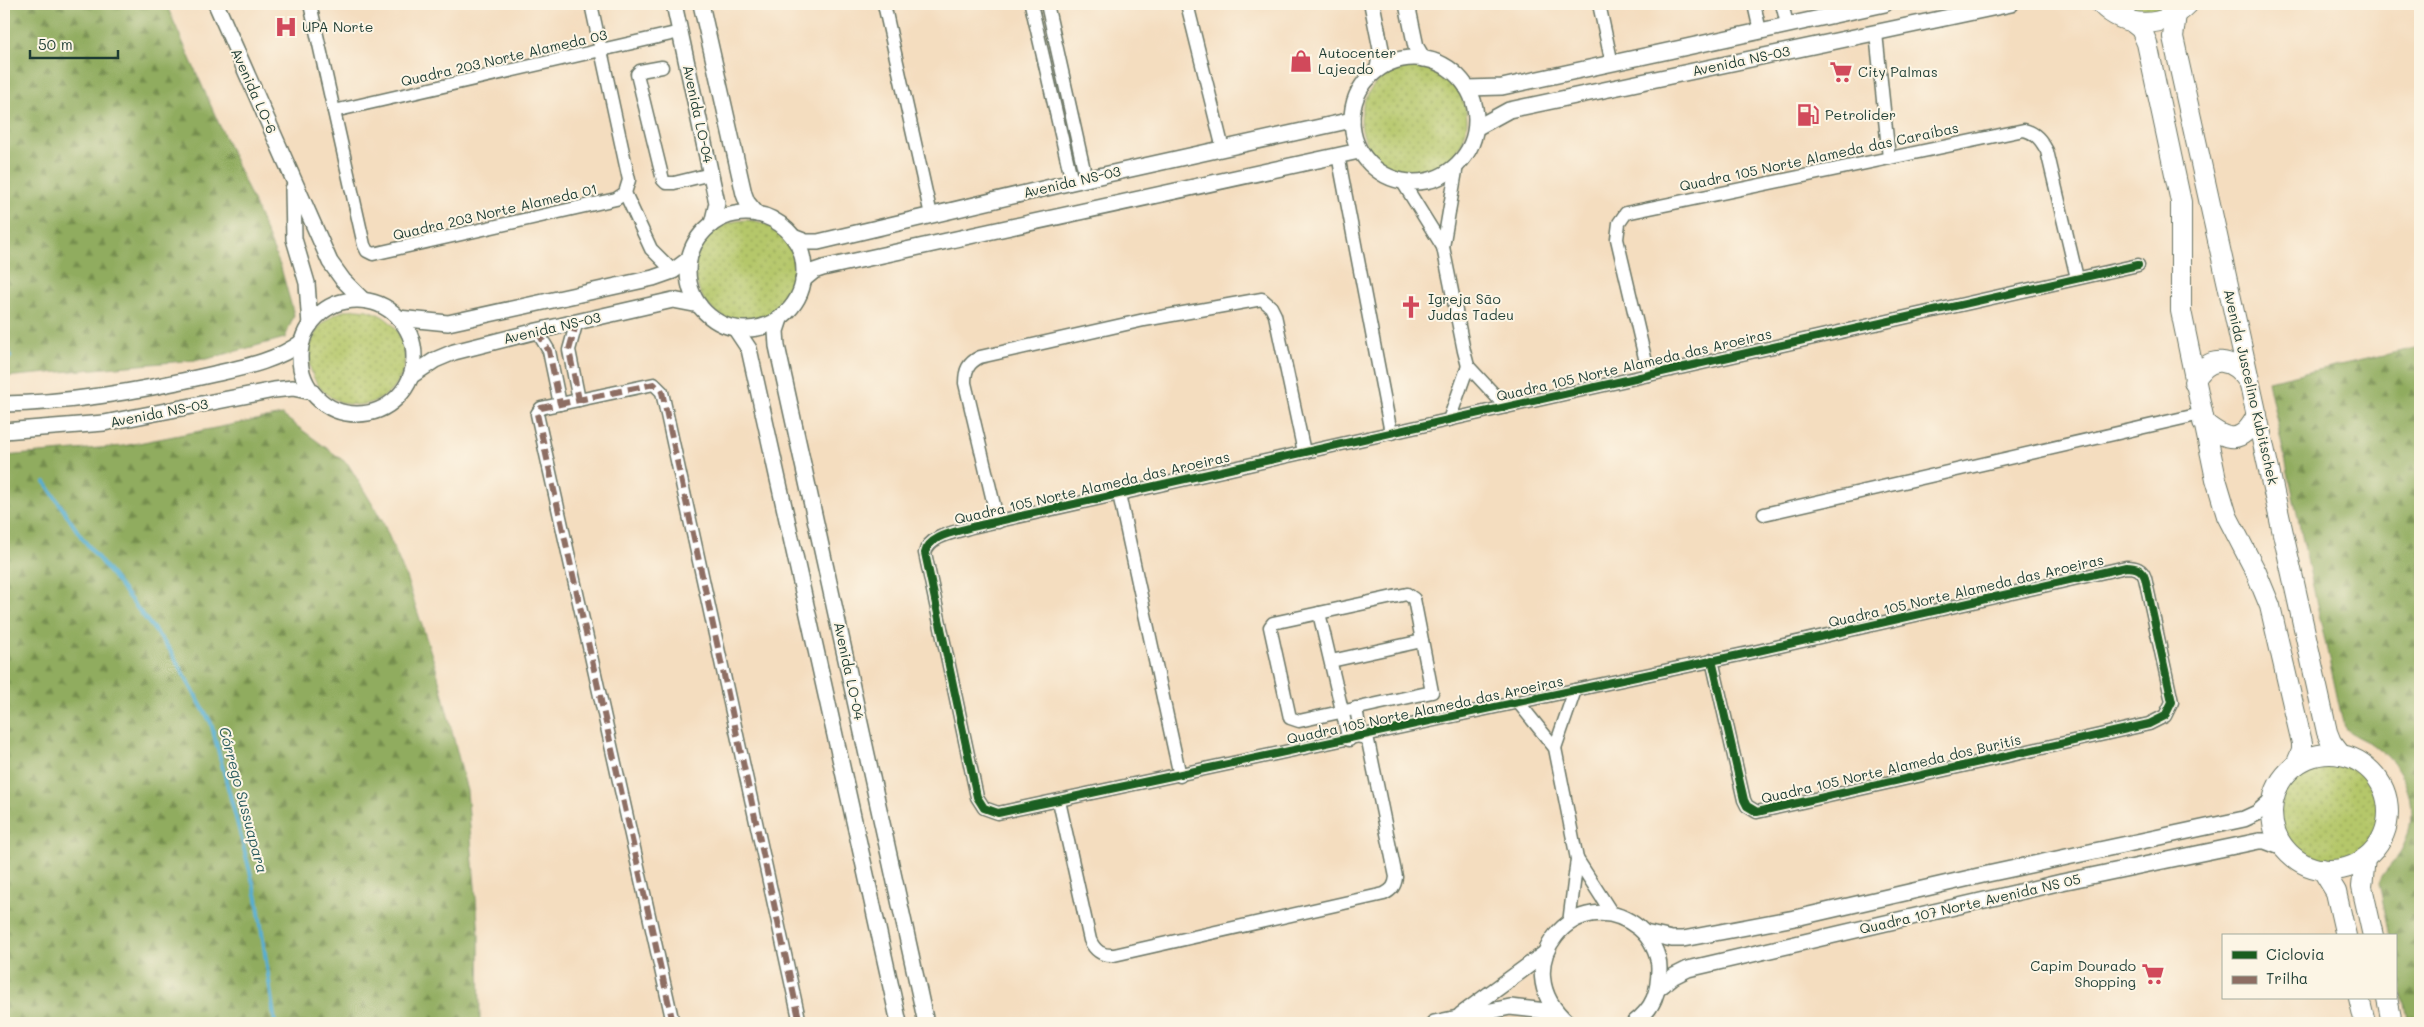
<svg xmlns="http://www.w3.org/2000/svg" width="2424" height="1027" font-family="Mali,sans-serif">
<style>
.grass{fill:url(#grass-dots);stroke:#6a824f}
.forest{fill:url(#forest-firs);stroke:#587449}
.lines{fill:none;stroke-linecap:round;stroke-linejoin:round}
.stream{stroke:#54aed2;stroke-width:4}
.minor-casing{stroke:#6a7565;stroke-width:15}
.tertiary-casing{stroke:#6a7565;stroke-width:18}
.primary-casing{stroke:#6a7565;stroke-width:22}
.minor{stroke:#fff;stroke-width:12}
.tertiary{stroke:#fff;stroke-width:15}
.primary{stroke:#fff;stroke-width:20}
.quiet{stroke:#8d6e63;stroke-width:6;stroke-dasharray:12 6;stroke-linecap:butt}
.cycleway-casing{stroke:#fcf5e5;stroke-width:11}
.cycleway{stroke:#1b5e20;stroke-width:8}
.labels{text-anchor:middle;stroke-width:4;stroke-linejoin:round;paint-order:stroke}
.poi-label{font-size:14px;fill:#1f3d34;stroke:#fcf5e5;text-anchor:start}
.street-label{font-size:14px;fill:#1f3d34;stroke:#fcf5e5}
.water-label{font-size:15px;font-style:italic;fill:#2f5f63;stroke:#fcf5e5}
</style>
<defs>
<pattern id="grass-dots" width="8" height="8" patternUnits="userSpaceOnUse" patternTransform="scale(1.25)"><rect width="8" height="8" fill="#b5c76a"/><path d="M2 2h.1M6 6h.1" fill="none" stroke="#93a358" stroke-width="1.8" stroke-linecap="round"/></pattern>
<pattern id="forest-firs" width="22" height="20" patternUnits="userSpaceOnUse" patternTransform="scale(1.25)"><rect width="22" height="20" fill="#90ac5e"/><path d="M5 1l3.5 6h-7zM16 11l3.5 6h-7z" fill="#758d4e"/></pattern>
</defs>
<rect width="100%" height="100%" fill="#fcf5e5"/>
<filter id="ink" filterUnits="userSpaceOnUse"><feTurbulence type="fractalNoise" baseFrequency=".02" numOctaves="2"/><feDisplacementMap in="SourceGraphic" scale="10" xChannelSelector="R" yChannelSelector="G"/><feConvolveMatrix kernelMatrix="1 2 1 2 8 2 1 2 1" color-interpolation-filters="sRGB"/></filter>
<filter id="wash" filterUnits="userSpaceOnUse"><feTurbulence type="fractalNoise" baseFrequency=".0096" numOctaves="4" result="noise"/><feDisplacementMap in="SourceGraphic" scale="20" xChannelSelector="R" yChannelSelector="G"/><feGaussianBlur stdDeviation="1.12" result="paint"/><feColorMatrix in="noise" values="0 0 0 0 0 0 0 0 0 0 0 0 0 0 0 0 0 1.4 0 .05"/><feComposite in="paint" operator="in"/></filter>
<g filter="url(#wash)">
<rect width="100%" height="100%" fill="#f4ddbf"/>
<g class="grass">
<path d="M2112,4H2174C2149,17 2137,14 2112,4Z"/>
<circle cx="1414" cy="120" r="53"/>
<circle cx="746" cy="271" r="51"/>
<circle cx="357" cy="357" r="48"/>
<circle cx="2331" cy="813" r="51"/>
</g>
<g class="forest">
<path d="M4,4H166L257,210L281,268L294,315L285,338L207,359L4,377Z"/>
<path d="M2420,347V1023H2409L2395,960V936H2390L2379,883C2383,870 2397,861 2403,848C2420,812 2409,770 2376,747C2365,739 2348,736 2343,723L2268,381Z"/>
<path d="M282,415L348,464L382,520L406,577L436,668L467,791L479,934L480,1023H4V456L123,446Z"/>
</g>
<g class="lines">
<g class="stream">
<path d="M4,334L10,357"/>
<path d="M45,482L80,535L170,650L211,723L257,898L275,1023"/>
</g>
</g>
</g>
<g filter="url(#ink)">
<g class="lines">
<defs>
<g id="minor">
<path d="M310,4L364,245L367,251L373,254L616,199L625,193L629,180L591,4"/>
<path d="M884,4L931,215"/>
<path d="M1031,4L1072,182"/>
<path d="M1047,4L1086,179"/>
<path d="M1187,4L1223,149"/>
<path d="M1599,4L1612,64"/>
<path d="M1754,4L1760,31"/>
<path d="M1782,4L1787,24"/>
<path d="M1876,33L1889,158"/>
<path d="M662,67L640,71L637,74L663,180L666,183H674L711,174"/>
<path d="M334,111L680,32"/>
<path d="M1338,155L1391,433"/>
<path d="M1457,165L1443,247L1464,351L1468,366L1506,407"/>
<path d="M1402,181L1443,247"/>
<path d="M625,193L651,249L673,271"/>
<path d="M577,321L569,350L579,400"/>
<path d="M537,331L549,351L560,404"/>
<path d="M1649,375L1617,239L1619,223L1626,213L2024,130C2036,133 2041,140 2047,151L2077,278"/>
<path d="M1449,420L1468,366"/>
<path d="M1119,494L1180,776"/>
<path d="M1764,514L2201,414"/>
<path d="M998,522L965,383C965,370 968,363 980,357L1144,320L1262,299L1271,307L1275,315L1304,452"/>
<path d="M1407,594L1414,599L1432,692L1299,721L1290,718L1270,627L1273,623Z"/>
<path d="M1319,613L1349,740"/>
<path d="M1712,660L1744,800L1747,806L1757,812L2149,724L2165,716L2172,702L2145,578C2142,569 2136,567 2126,567L1758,651L998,813L984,808L977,797L925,553C929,535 957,532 972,527L2138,265"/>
<path d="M1331,661L1422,641"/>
<path d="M1518,702L1555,748L1577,859L1569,923"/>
<path d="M1356,708L1361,737"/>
<path d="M1555,748L1575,690"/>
<path d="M1059,801L1090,940C1095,951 1102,956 1114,955L1384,894C1392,890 1395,886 1396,877L1367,736"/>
<path d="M1577,859L1613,915"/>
<path d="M673,1023L537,414L541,408L654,384L662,392L800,1023"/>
</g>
<g id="tertiary">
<path d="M216,4L330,262L343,280L363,300"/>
<path d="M674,4L717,203L712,224"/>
<path d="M701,4L744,194L747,202L757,214"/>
<path d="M1372,4L1381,49L1378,69"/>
<path d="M1407,4L1416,47L1423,59"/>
<circle cx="1414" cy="120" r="62"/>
<path d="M1467,88L1502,87L1885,4"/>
<path d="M1476,128L1509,110L2011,4"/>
<path d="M293,189L294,239L307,283L310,325"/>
<circle cx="746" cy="271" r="58"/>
<path d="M793,237L806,242H818L1072,182L1352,120"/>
<path d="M803,280L814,271L823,268L1359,151"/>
<circle cx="357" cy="357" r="57"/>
<path d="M398,318L448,323L653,278L673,271L689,259"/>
<path d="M780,319L776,331L777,346L926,1023"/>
<path d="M735,328L749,349L899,1023"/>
<path d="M411,376L435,360L454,352L537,331L673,300L699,305"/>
<path d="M4,404C74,403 145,390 214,374C245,367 276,361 302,342"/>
<path d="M4,431L104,423L274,390L293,388L312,392"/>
<path d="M1645,933L1672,939H1683L1800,917L1983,875L2244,819L2257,813L2274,798"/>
<path d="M1659,988L1674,976L1688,969L2062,882L2259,841H2265L2286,849"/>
<path d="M1461,1015L1544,954"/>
<path d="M1434,1023L1510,1007L1555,1012"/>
<path d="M1568,1023C1502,967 1577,878 1639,928C1650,937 1659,954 1659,968C1659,992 1654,1008 1634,1023"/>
</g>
<g id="primary">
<path d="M2101,4C2125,29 2164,29 2188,4"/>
<path d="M2176,14L2173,37L2327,732L2331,742L2341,755"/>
<path d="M2131,21L2141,29L2147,43L2181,202V311L2216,479L2227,516L2256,572L2270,606L2302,743V751L2296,765"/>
<path d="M2194,382C2209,352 2233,358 2249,382"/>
<path d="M2203,422C2227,442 2242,445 2257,415"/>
<circle cx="2330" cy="812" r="58"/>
<path d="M2365,858L2362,887L2373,936"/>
<path d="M2322,869L2336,892L2346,936"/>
<path d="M2359,998L2365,1023"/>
<path d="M2387,998L2392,1023"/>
</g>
</defs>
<use href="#minor" class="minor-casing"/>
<use href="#tertiary" class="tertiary-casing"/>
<use href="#primary" class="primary-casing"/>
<use href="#minor" class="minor"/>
<use href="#tertiary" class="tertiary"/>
<use href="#primary" class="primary"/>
<g class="quiet">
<path d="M577,321L569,350L579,400"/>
<path d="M537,331L549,351L560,404"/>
<path d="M673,1023L537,414L541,408L654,384L662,392L800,1023"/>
</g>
<defs>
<path id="cycleway" d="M1712,660L1744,800L1747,806L1757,812L2149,724L2165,716L2172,702L2145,578C2142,569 2136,567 2126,567L1758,651L998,813L984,808L977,797L925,553C929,535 957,532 972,527L2138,265"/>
</defs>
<use href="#cycleway" class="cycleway-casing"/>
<use href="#cycleway" class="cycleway"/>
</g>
</g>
<defs>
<symbol id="hospital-bare" viewBox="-9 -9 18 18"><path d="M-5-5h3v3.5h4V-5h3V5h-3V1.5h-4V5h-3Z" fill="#d1495b" stroke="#fcf5e5" stroke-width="2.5" paint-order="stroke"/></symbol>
<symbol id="shop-bare" viewBox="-9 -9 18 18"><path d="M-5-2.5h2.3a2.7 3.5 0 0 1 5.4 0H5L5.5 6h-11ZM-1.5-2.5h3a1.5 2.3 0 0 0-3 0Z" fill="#d1495b" stroke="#fcf5e5" stroke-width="2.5" paint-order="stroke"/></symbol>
<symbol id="supermarket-bare" viewBox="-9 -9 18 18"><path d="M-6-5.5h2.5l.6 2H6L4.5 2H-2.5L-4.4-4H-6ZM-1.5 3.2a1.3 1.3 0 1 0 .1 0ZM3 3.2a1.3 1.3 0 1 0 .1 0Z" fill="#d1495b" stroke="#fcf5e5" stroke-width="2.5" paint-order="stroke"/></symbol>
<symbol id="fuel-bare" viewBox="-9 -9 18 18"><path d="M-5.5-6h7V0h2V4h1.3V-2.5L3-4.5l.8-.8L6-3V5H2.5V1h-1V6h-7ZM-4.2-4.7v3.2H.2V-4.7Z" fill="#d1495b" stroke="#fcf5e5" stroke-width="2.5" paint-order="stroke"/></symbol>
<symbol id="church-bare" viewBox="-9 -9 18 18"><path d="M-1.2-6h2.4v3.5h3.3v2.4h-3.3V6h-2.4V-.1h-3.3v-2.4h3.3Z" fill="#d1495b" stroke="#fcf5e5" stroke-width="2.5" paint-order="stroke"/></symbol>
</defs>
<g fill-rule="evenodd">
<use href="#hospital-bare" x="270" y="11" width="32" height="32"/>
<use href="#shop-bare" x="1285" y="45" width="32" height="32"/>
<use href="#supermarket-bare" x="1825" y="56" width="32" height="32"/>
<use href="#fuel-bare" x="1792" y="99" width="32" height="32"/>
<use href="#church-bare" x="1395" y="291" width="32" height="32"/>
<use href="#supermarket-bare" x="2137" y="958" width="32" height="32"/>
</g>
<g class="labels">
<g class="poi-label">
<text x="302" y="32">UPA Norte</text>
<text x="1318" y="58">Autocenter<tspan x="1318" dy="16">Lajeado</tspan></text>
<text x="1858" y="77">City Palmas</text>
<text x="1825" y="120">Petrolider</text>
<text x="1428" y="304">Igreja São<tspan x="1428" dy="16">Judas Tadeu</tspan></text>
<text x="2136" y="971" text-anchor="end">Capim Dourado<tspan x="2136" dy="16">Shopping</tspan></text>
</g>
<g class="street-label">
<text transform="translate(504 58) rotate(-13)" y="5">Quadra 203 Norte Alameda 03</text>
<text transform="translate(1741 61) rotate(-12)" y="5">Avenida NS-03</text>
<text transform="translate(254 91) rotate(66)" y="5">Avenida LO-6</text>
<text transform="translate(698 114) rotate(78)" y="5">Avenida LO-04</text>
<text transform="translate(1819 157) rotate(-12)" y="5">Quadra 105 Norte Alameda das Caraíbas</text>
<text transform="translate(1072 182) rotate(-13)" y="5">Avenida NS-03</text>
<text transform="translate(495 212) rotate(-13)" y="5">Quadra 203 Norte Alameda 01</text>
<text transform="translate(552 328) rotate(-13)" y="5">Avenida NS-03</text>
<text transform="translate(1634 365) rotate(-13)" y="5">Quadra 105 Norte Alameda das Aroeiras</text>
<text transform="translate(2251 387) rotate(77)" y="5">Avenida Juscelino Kubitschek</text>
<text transform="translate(159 413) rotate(-11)" y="5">Avenida NS-03</text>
<text transform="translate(1092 488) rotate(-13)" y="5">Quadra 105 Norte Alameda das Aroeiras</text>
<text transform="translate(1966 591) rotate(-13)" y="5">Quadra 105 Norte Alameda das Aroeiras</text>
<text transform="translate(849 671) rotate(78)" y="5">Avenida LO-04</text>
<text transform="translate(1425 710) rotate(-12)" y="5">Quadra 105 Norte Alameda das Aroeiras</text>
<text transform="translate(1891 769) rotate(-13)" y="5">Quadra 105 Norte Alameda dos Buritís</text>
<text transform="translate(1970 904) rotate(-13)" y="5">Quadra 107 Norte Avenida NS 05</text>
</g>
<g class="water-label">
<text transform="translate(243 800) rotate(75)" y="5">Córrego Sussuapara</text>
</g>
</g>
<rect width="2424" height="1027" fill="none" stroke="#fcf5e5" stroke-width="20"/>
<rect x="2222" y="934" width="175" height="65" fill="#fcf5e5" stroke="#a4ab9e"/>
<rect x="2232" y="951" width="25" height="8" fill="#1b5e20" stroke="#a4ab9e"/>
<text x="2266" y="960" font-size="15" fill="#1f3d34">Ciclovia</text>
<rect x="2232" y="976" width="25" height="8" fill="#8d6e63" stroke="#a4ab9e"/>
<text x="2266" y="984" font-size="15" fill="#1f3d34">Trilha</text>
<path d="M30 50v8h88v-8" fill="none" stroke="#1f3d34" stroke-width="2.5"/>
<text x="38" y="50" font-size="15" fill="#1f3d34" stroke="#fcf5e5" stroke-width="4" paint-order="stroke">50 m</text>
</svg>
